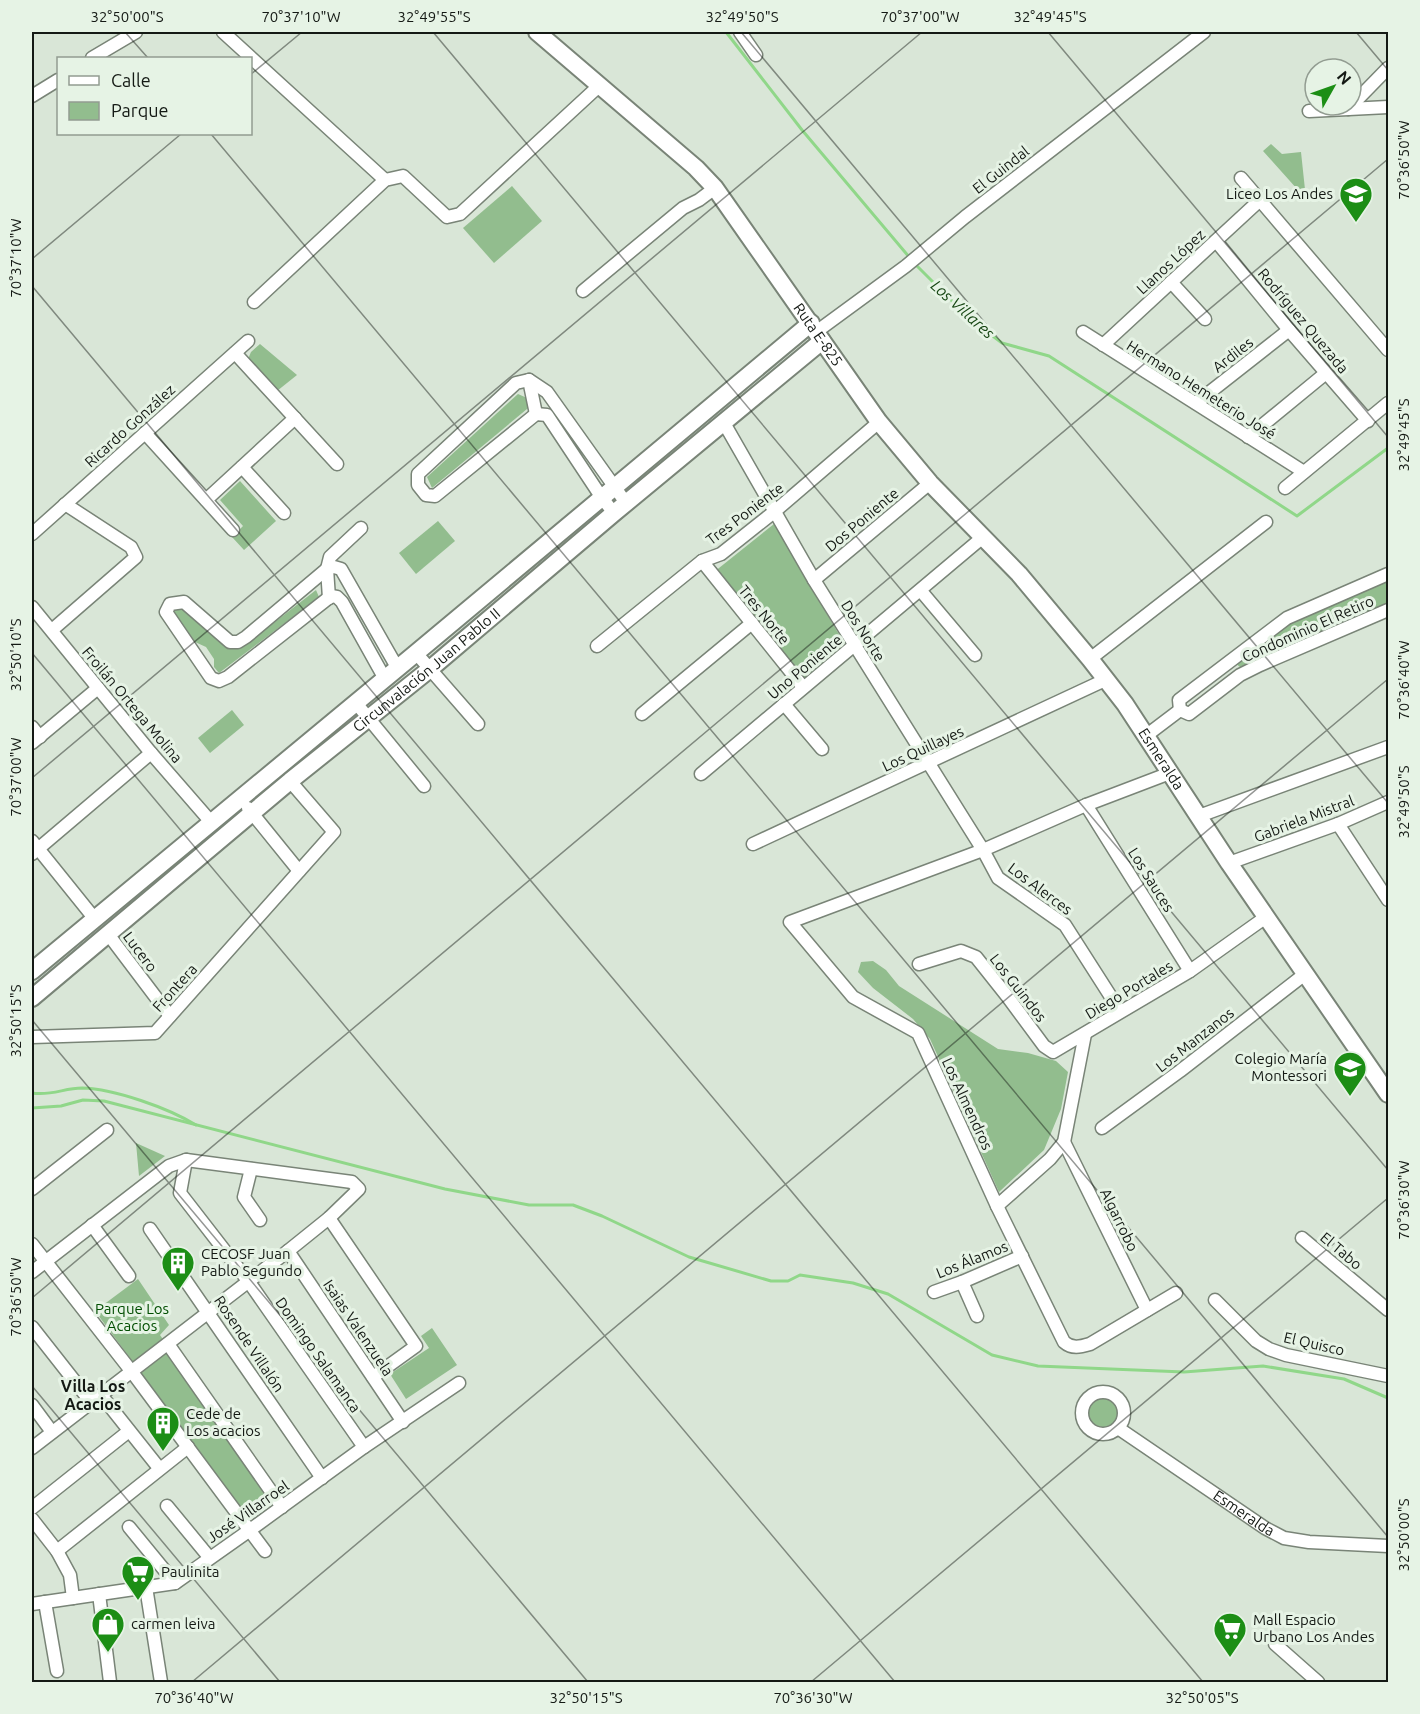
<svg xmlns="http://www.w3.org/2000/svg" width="1420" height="1714" font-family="Ubuntu,sans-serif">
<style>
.green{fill:#92bd8e}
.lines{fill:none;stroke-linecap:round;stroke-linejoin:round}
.stream{stroke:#90d789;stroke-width:3}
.street-casing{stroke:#798477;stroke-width:15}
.secondary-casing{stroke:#798477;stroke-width:20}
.street{stroke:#fff;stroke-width:12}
.secondary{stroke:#fff;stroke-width:16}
.ticks{fill:none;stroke:#141914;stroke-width:1.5;stroke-opacity:0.45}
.labels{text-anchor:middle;stroke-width:6;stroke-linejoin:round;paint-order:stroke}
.street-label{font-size:15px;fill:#141914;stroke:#e6f3e5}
.poi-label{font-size:15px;fill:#141914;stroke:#e6f3e5;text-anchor:start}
.park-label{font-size:15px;fill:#004d00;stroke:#e6f3e5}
.water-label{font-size:16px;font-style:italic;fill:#164613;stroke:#e6f3e5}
.neighbourhood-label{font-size:16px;font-weight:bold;fill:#141914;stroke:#e6f3e5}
.neatline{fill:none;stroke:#141914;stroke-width:2}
.ticks-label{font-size:15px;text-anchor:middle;fill:#141914}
</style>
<rect width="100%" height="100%" fill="#d9e6d7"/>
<g class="green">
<path d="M1271,144L1282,154L1301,152L1306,199L1263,151Z"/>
<path d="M512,186L542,221L494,263L463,228Z"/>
<path d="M260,344L297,375L277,391L248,359L251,352Z"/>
<path d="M518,394L527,398L533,404L432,488L427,477Z"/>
<path d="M240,481L276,521L244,550L232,537L243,526L220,500Z"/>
<path d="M438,521L455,541L416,574L399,553Z"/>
<path d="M774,524L847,648L803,684L714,572Z"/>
<path d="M1388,575V605L1241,668L1233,661L1290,619Z"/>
<path d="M316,590L319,597L219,673L214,667V659L206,647L195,642L172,612L174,608H181L228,647H238L248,643Z"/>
<path d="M232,710L244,725L210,753L198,738Z"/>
<path d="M873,961L886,970L899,986L998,1049L1028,1053L1056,1061L1068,1072L1061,1109L1044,1150L999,1192L930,1039L913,1019L873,988L858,972L861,962Z"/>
<path d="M136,1143L165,1156L139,1176Z"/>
<path d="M138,1279L169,1325L160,1335L272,1500L249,1518L95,1311Z"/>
<path d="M432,1328L457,1365L406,1399L390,1374L429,1348L421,1336Z"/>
<circle cx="1102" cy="1413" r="17"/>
</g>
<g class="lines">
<g class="stream">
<path d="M726,32L802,130L910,258"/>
<path d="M914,263L969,318L1002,343L1049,356L1297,516L1388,448"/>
<path d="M32,1093C52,1096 64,1088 82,1088C115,1089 168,1108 196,1125"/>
<path d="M32,1108L61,1106L83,1100L104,1101L445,1189L529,1205H573L602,1216L689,1257L771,1281H788L800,1275L853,1283L888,1294L992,1355L1038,1366L1184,1372L1263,1366L1344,1379L1388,1398"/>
</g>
<defs>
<g id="street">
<path d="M223,32L385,180"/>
<path d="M740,32L756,55"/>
<path d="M92,58L136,32"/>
<path d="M32,96L58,80"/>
<path d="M1348,109L1388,68"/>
<path d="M1309,111L1388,107"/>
<path d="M1241,178L1388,350"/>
<path d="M1216,241L1289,330L1368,421"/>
<path d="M1171,282L1205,319"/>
<path d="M583,291L683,208L699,200L715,188"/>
<path d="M254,302L385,180L403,176L447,217L460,214L600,85"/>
<path d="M816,332L906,266L965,217L1204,32"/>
<path d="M1083,332L1304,472"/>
<path d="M1103,345L1260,200"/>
<path d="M235,353L337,464"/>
<path d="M529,380L536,414"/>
<path d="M1196,403L1289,330"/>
<path d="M724,423L814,580L983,850L998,878L1065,925L1120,1011"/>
<path d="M145,433L233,530"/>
<path d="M1248,437L1326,373"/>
<path d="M242,467L284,513"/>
<path d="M1285,488L1388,403"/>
<path d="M206,500L295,418"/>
<path d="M614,513L602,498L547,415L536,414L435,496L426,495L418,485V474L516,383L529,380L547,392L626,503"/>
<path d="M32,534L248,341"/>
<path d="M702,561L803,687"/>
<path d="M814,580L930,483"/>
<path d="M921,591L975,655"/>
<path d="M329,598L327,569L330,557L361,528"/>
<path d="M32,607L151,753L211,822"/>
<path d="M52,630L136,557L131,547L65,504"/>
<path d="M597,646L702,561L721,554L774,512L879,422"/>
<path d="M416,653L478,724"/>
<path d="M1090,659L1266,522"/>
<path d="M385,679L342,602L337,597L331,596L228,677L219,681L211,678L166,612L170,604L184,602L230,642H238L246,637L328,568L334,567L341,569L398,669"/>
<path d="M356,703L424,786"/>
<path d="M784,704L822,749"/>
<path d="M1180,710L1179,700L1287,618L1388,574"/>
<path d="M642,714L752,623"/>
<path d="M32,727L40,737"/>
<path d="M1147,735L1180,710L1189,714L1240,675L1260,665L1388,610"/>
<path d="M32,743L98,688"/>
<path d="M1170,773L1086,805L983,850L790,922L853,997L918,1033L997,1206L1064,1342C1072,1349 1080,1347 1090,1344L1176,1293"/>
<path d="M701,774L983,537"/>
<path d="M1086,805L1190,971"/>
<path d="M248,808L299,871"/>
<path d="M1199,816L1388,747"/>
<path d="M1338,824L1388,900"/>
<path d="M32,841L94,918"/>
<path d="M753,844L1105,680"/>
<path d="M32,854L151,753"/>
<path d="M1229,863L1338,824L1388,802"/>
<path d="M108,934L170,1016"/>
<path d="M919,964L961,951L976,957L1007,996L1044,1046L1053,1052L1190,971L1266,917"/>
<path d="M32,1037L155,1033L334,832L290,781"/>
<path d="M1102,1128L1180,1071L1305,974"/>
<path d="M1064,1142L1147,1310"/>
<path d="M186,1160L180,1193L249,1282L364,1447"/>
<path d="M251,1169L244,1197L260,1220"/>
<path d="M32,1189L107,1130"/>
<path d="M997,1206L1050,1159L1064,1142L1085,1034"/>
<path d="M329,1218L416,1346L373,1377"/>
<path d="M92,1225L129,1276"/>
<path d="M150,1229L322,1478"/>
<path d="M1302,1238L1388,1310"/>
<path d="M32,1244L132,1372L265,1551"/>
<path d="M288,1251L403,1422"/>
<path d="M32,1272L169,1166L186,1160L352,1182L359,1189L329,1218L288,1251L32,1448"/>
<path d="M962,1282L977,1316"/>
<path d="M934,1292L962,1282L1022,1256"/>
<path d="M1215,1300L1256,1341L1269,1349L1286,1355L1388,1376"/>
<path d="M32,1327L91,1402"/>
<path d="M168,1344L282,1507"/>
<circle cx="1103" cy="1413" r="21"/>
<path d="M101,1395L159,1468"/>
<path d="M32,1405L52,1432"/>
<path id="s1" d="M1118,1428L1265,1528L1284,1538L1309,1542L1388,1546"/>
<path d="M167,1506L209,1557"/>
<path d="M32,1508L129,1431"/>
<path d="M32,1519L57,1551L70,1575L73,1598"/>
<path d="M129,1527L175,1583"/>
<path d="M57,1551L188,1447"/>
<path d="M146,1587L161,1682"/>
<path d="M99,1594L110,1682"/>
<path d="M45,1602L57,1671"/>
<path d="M32,1604L175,1583L250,1530L364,1447L459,1383"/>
<path d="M1275,1644L1318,1682"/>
</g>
<g id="secondary">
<path id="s2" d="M537,32L696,168L715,188L879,422L930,483L1019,574L1090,659L1125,704L1229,863L1388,1094"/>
<path d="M32,971L416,653L811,323"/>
<path id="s3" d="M32,998L290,781L430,669L614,513L822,341"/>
</g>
</defs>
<use href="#street" class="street-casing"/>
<use href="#secondary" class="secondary-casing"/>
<use href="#street" class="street"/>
<use href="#secondary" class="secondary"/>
</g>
<path class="ticks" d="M125,32L148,58M433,32L1388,1170M741,32L1388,803M1048,32L1388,437M1356,32L1388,70M250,75L302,32M211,134L1388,1537M32,259L181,134M32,286L1203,1682M32,653L895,1682M32,778L922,32M32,1020L588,1682M32,1298L1388,159M32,1386L280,1682M192,1682L1388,679M811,1682L1388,1198"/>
<defs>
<symbol id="school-pin" viewBox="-11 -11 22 30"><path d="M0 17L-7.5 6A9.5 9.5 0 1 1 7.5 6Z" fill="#1c8e15" stroke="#e6f3e5"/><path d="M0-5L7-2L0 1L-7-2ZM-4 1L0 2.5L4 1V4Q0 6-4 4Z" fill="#fff"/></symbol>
<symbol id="building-pin" viewBox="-11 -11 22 30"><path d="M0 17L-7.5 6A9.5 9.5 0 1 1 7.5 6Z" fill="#1c8e15" stroke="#e6f3e5"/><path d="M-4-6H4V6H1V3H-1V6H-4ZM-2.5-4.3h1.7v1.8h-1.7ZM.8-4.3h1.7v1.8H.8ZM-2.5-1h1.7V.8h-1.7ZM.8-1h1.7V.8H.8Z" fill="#fff"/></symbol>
<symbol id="supermarket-pin" viewBox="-11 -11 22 30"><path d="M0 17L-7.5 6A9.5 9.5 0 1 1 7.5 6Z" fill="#1c8e15" stroke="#e6f3e5"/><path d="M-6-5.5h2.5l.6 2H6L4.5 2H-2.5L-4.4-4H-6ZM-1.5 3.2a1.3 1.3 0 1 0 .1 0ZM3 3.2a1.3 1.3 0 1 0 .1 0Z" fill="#fff"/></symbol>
<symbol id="shop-pin" viewBox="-11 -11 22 30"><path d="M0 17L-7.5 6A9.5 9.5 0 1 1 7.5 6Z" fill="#1c8e15" stroke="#e6f3e5"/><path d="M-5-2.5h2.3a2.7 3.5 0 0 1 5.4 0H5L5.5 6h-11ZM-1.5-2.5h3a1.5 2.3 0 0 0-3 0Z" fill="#fff"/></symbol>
</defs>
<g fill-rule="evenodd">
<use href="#school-pin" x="1337" y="175" width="38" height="52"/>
<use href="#school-pin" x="1331" y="1049" width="38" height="52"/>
<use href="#building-pin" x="159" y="1244" width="38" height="52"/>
<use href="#building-pin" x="144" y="1404" width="38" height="52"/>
<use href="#supermarket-pin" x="119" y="1553" width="38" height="52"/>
<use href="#shop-pin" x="89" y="1605" width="38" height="52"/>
<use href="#supermarket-pin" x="1211" y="1610" width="38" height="52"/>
</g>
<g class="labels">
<g class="street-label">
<text transform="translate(1001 170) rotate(-38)" y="5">El Guindal</text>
<text transform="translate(1171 262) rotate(-43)" y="5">Llanos López</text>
<text transform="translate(1303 321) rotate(50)" y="5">Rodríguez Quezada</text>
<text dy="5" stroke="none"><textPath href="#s2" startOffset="416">Ruta E-825</textPath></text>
<text transform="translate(1233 355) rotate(-38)" y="5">Ardiles</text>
<text transform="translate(1201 390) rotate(32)" y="5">Hermano Hemeterio José</text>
<text transform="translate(130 426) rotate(-42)" y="5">Ricardo González</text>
<text transform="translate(745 514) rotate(-37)" y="5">Tres Poniente</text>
<text transform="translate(862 520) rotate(-40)" y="5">Dos Poniente</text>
<text transform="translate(764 615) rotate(51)" y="5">Tres Norte</text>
<text transform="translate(1308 629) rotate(-24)" y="5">Condominio El Retiro</text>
<text transform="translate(863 631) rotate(58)" y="5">Dos Norte</text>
<text transform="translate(805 667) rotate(-40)" y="5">Uno Poniente</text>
<text dy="5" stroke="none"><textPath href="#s3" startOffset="513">Circunvalación Juan Pablo II</textPath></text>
<text transform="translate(132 705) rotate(50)" y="5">Froilán Ortega Molina</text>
<text transform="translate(923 749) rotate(-25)" y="5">Los Quillayes</text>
<text dy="5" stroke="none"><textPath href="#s2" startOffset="963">Esmeralda</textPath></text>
<text transform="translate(1304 819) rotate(-21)" y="5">Gabriela Mistral</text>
<text transform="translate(1151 880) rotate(58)" y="5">Los Sauces</text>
<text transform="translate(1040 889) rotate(37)" y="5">Los Alerces</text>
<text transform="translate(140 952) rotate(53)" y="5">Lucero</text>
<text transform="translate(175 988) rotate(-48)" y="5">Frontera</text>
<text transform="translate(1018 988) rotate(52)" y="5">Los Guindos</text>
<text transform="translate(1129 990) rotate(-31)" y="5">Diego Portales</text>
<text transform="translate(1195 1040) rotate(-38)" y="5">Los Manzanos</text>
<text transform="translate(967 1104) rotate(65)" y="5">Los Almendros</text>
<text transform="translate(1119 1220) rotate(64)" y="5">Algarrobo</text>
<text transform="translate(1341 1251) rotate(40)" y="5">El Tabo</text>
<text transform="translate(972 1260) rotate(-22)" y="5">Los Álamos</text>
<text transform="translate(358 1328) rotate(56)" y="5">Isaias Valenzuela</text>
<text transform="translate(249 1344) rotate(56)" y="5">Rosende Villalón</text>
<text transform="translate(1314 1344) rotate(13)" y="5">El Quisco</text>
<text transform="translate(318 1355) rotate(55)" y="5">Domingo Salamanca</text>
<text transform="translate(248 1512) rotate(-35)" y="5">José Villarroel</text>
<text dy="5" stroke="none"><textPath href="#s1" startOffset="152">Esmeralda</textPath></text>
</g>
<g class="poi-label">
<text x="1333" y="199" text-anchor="end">Liceo Los Andes</text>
<text x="1327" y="1064" text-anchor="end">Colegio María<tspan x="1327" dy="17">Montessori</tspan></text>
<text x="201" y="1259">CECOSF Juan<tspan x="201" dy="17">Pablo Segundo</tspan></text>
<text x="186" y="1419">Cede de<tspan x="186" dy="17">Los acacios</tspan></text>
<text x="161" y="1577">Paulinita</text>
<text x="1253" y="1625">Mall Espacio<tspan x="1253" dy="17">Urbano Los Andes</tspan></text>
<text x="131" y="1629">carmen leiva</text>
</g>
<g class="park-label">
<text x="132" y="1314">Parque Los<tspan x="132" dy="17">Acacios</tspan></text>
</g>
<g class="water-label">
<text transform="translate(963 309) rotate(42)" y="6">Los Villares</text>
</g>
<g class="neighbourhood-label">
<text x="93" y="1392">Villa Los<tspan x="93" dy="18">Acacios</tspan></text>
</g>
</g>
<rect width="1420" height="1714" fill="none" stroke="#e6f3e5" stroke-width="66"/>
<rect x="57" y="57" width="195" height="78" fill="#e6f3e5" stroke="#929c91" stroke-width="1.5"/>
<rect x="69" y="76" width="30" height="9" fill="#ffffff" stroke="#929c91" stroke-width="1.5"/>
<text x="111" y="87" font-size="18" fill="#141914">Calle</text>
<rect x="69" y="102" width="30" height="18" fill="#92bd8e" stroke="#929c91" stroke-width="1.5"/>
<text x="111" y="117" font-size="18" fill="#141914">Parque</text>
<g transform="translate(1333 87) rotate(50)"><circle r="28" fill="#e6f3e5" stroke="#929c91" stroke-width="1.5"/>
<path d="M0-4.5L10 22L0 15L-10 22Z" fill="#1c8e15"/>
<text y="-9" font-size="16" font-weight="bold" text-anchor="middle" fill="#141914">N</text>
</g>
<rect x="33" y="33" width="1354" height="1648" class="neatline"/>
<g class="ticks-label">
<text x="127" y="22">32°50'00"S</text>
<text x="301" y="22">70°37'10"W</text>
<text x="434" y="22">32°49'55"S</text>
<text x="742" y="22">32°49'50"S</text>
<text x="920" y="22">70°37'00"W</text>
<text x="1050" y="22">32°49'45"S</text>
<text transform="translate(1404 160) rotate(-90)" y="5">70°36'50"W</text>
<text transform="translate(16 258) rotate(-90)" y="5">70°37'10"W</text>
<text transform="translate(1404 435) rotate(-90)" y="5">32°49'45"S</text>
<text transform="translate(16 655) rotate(-90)" y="5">32°50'10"S</text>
<text transform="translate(1404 680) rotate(-90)" y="5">70°36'40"W</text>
<text transform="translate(16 777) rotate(-90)" y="5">70°37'00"W</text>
<text transform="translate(1404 802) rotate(-90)" y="5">32°49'50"S</text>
<text transform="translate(16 1021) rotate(-90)" y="5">32°50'15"S</text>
<text transform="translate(1404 1200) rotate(-90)" y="5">70°36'30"W</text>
<text transform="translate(16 1297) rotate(-90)" y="5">70°36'50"W</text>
<text transform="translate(1404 1535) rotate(-90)" y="5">32°50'00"S</text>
<text x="194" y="1703">70°36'40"W</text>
<text x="586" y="1703">32°50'15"S</text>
<text x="813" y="1703">70°36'30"W</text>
<text x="1202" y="1703">32°50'05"S</text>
</g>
</svg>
